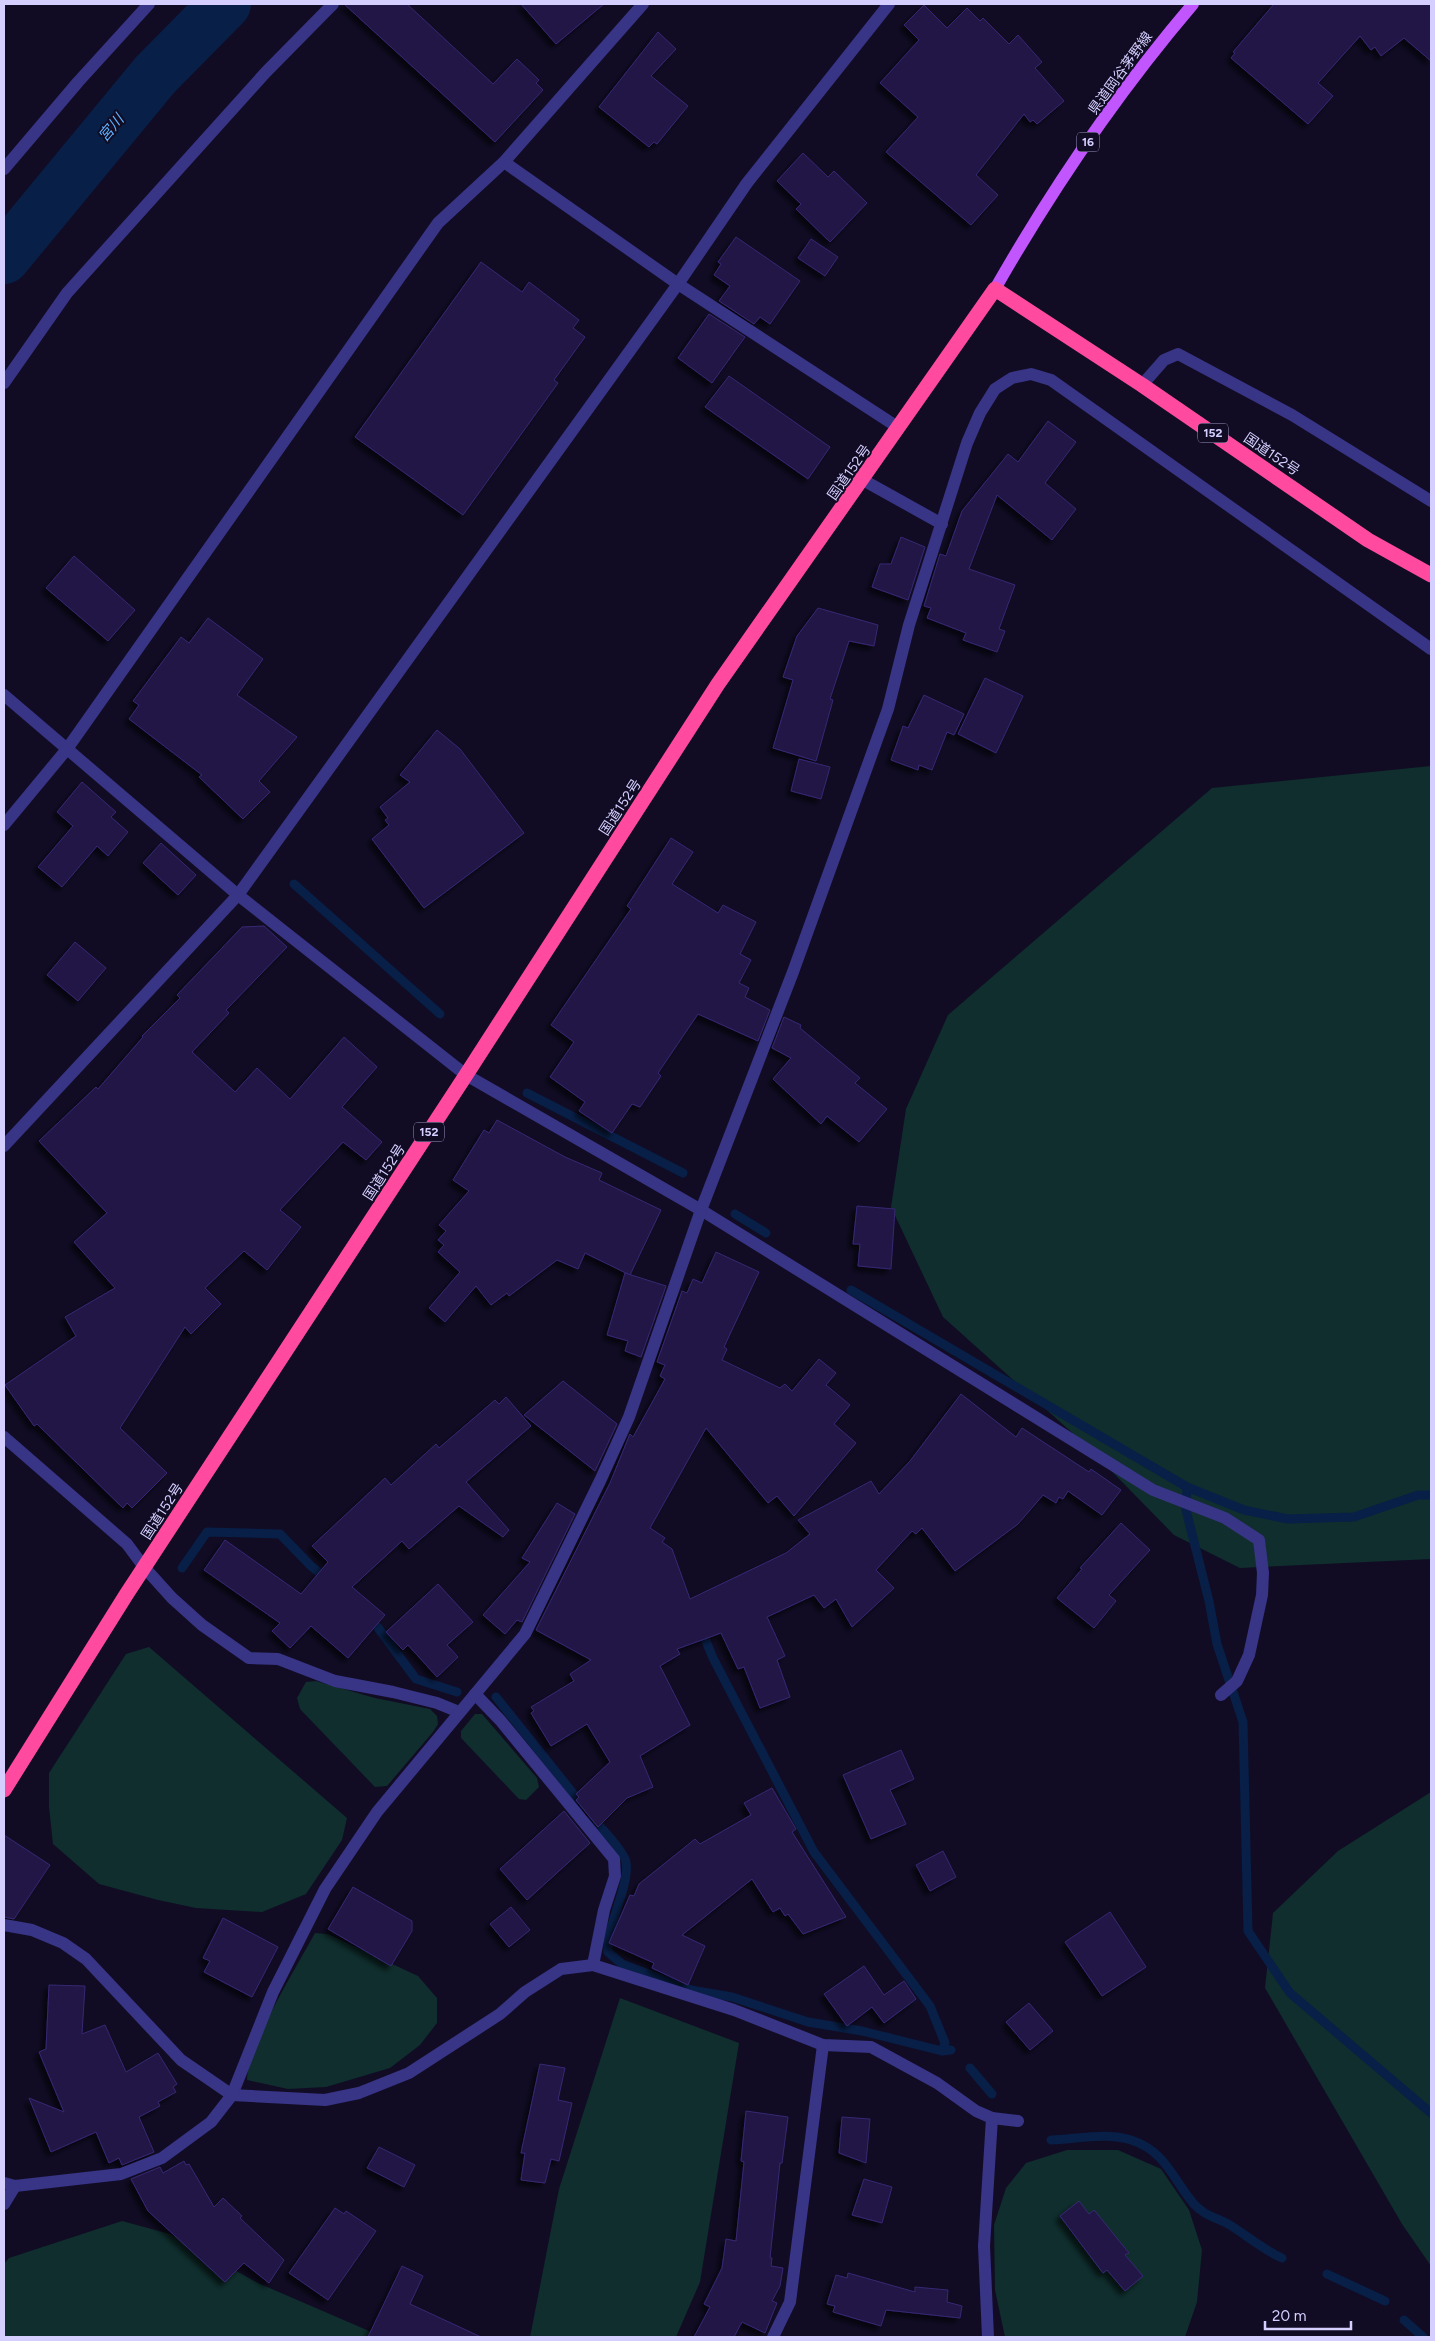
<svg xmlns="http://www.w3.org/2000/svg" width="1435" height="2341" font-family="Figtree,'Noto Sans JP',sans-serif">
<style>
.green{fill:#0f2e2d}
.lines{fill:none;stroke-linecap:round;stroke-linejoin:round}
.stream{stroke:#081f47;stroke-width:9}
.river{stroke:#081f47;stroke-width:52}
.building{fill:#211746;stroke:#372873;filter:url(#shadow)}
.minor{stroke:#383486;stroke-width:12}
.major{stroke:#c156ff;stroke-width:12}
.highway{stroke:#ff4aa0;stroke-width:15}
.labels{text-anchor:middle;stroke-width:4;stroke-linejoin:round;paint-order:stroke}
.shield{fill:#110c24;stroke:#9a94bd;stroke-width:1}
.shield-label{font-size:12px;font-weight:bold;fill:#d5cfff}
.street-label{font-size:14px;fill:#d5cfff;stroke:#110c24}
.water-label{font-size:15px;font-style:italic;fill:#5db3ff;stroke:#110c24}
</style>
<defs>
<filter id="shadow"><feDropShadow dx="-4.5" dy="4.5" stdDeviation="2.5" flood-color="#0009"/></filter>
</defs>
<rect width="100%" height="100%" fill="#110c24"/>
<g class="green">
<path d="M1431,766V1559L1240,1568L1174,1535L1087,1446L943,1317L891,1207L906,1109L948,1015L1212,788Z"/>
<path d="M149,1647L347,1818L342,1840L306,1894L262,1912L196,1908L158,1900L99,1884L53,1844L49,1807V1773L126,1654Z"/>
<path d="M316,1681L375,1698L430,1709L437,1716L438,1724L433,1732L387,1786L375,1787L300,1709L297,1698L306,1682Z"/>
<path d="M475,1714H482L537,1778L539,1787L526,1800L519,1799L461,1738V1731Z"/>
<path d="M1431,1792V2266L1402,2224L1265,1988L1273,1913L1338,1851Z"/>
<path d="M315,1933L328,1934L418,1976L437,1998V2023L420,2045L390,2068L326,2087L288,2089L247,2080C248,2045 296,1968 315,1933Z"/>
<path d="M620,1998L739,2043L700,2282L676,2337H530L559,2189Z"/>
<path d="M1067,2150H1118L1161,2169L1189,2210L1202,2250L1197,2302L1185,2337H1005L995,2290L994,2225L1006,2188L1026,2163Z"/>
<path d="M122,2221L170,2234L258,2283L383,2337H4V2264L9,2258Z"/>
</g>
<g class="lines">
<g class="stream">
<path d="M294,884L440,1014"/>
<path d="M527,1093L683,1173"/>
<path d="M735,1214L766,1233"/>
<path d="M851,1290L1187,1487L1186,1510L1209,1601L1217,1644L1243,1722L1248,1931L1290,1993L1431,2113"/>
<path d="M1187,1487L1244,1510L1288,1519L1354,1517L1418,1495H1431"/>
<path d="M182,1568L207,1532L280,1534L311,1566L327,1579"/>
<path d="M370,1617L416,1679L457,1692"/>
<path d="M701,1629L713,1658L814,1852L930,2006L945,2043L942,2051"/>
<path d="M496,1697L584,1807"/>
<path d="M592,1817C602,1830 616,1842 624,1857C635,1875 606,1925 608,1952L622,1964L691,1990L732,1997L808,2022L862,2031L942,2051L951,2050"/>
<path d="M970,2068L992,2094"/>
<path d="M1051,2140C1077,2139 1107,2132 1131,2140C1166,2151 1173,2180 1194,2204C1205,2217 1220,2218 1233,2227C1250,2238 1264,2250 1282,2258"/>
<path d="M1327,2274L1385,2301"/>
<path d="M1404,2320L1423,2337"/>
</g>
<path class="river" d="M4,258L155,75L225,4"/>
</g>
<g class="building">
<path d="M344,4H407L493,84L517,59L539,80L536,83L543,90L495,142Z"/>
<path d="M521,4H604L556,44Z"/>
<path d="M1274,4H1431V61L1404,38L1381,56L1375,47L1371,50L1360,36L1318,83L1333,96L1308,124L1231,58L1235,53L1233,52Z"/>
<path d="M924,5L947,28L967,8L980,21L983,18L1009,44L1018,35L1042,62L1035,68L1064,101L1037,124L1033,120L1030,122L1024,114L976,175L998,195L971,225L886,152L918,117L880,83L919,40L904,25Z"/>
<path d="M658,32L676,49L651,76L688,106L657,144L654,142L649,147L599,107Z"/>
<path d="M803,153L828,177L834,171L867,203L830,242L796,209L801,204L777,181Z"/>
<path d="M736,237L800,281L770,324L760,317L754,324L719,301L730,286L714,275L721,264L718,262Z"/>
<path d="M811,239L838,257L825,276L798,258Z"/>
<path d="M481,262L522,292L529,282L579,320L573,328L585,337L554,380L558,383L463,515L355,437Z"/>
<path d="M709,314L745,337L712,383L678,358Z"/>
<path d="M729,376L830,447L808,479L705,407Z"/>
<path d="M1048,421L1076,442L1045,483L1076,509L1052,540L997,495L969,569L1015,585L999,629L1005,631L997,652L963,640L966,633L927,618L931,608L924,606L940,554L946,556L962,511L1008,454L1018,462Z"/>
<path d="M901,537L925,547L908,600L872,587L880,564H891Z"/>
<path d="M74,556L135,610L108,641L46,588Z"/>
<path d="M818,608L878,625L874,646L849,641L830,699L833,700L816,761L773,748L793,680L783,677L797,636Z"/>
<path d="M208,618L263,659L237,695L297,737L259,781L270,792L243,819L199,777L202,775L129,719L139,705L133,701L181,637L189,643Z"/>
<path d="M985,678L1023,696L996,753L958,734Z"/>
<path d="M924,695L964,714L954,735L947,732L932,770L919,765L918,770L891,760L903,726L908,728Z"/>
<path d="M437,730L460,749L524,833L424,908L372,839L389,825L385,820L388,818L380,807L410,782L400,775Z"/>
<path d="M799,759L830,767L821,799L791,791Z"/>
<path d="M82,782L116,812L111,817L128,832L108,856L97,846L62,887L38,867L73,826L57,812Z"/>
<path d="M671,838L693,852L672,884L718,913L723,905L756,922L740,954L751,960L739,983L749,988L745,997L770,1010L758,1041L698,1014L658,1073L661,1076L640,1107L632,1104L612,1133L579,1111L585,1102L550,1077L574,1042L551,1025L631,909L627,906Z"/>
<path d="M161,843L196,875L178,895L143,863Z"/>
<path d="M264,926L287,947L226,1010L229,1013L192,1052L235,1092L257,1068L290,1099L344,1037L377,1067L342,1107L382,1142L366,1160L343,1142L280,1210L301,1227L267,1270L244,1251L205,1288L221,1304L191,1334L185,1327L120,1428L167,1473L132,1508L127,1503L123,1508L37,1424L34,1426L5,1385L76,1336L65,1317L115,1288L74,1242L107,1213L39,1141L96,1087L98,1089L143,1037L142,1036L180,998L177,995L242,927Z"/>
<path d="M75,942L106,968L78,1001L47,975Z"/>
<path d="M784,1017L801,1025L800,1028L860,1078L855,1083L887,1109L859,1142L827,1116L821,1124L773,1079L791,1058L772,1048Z"/>
<path d="M497,1120L565,1157L602,1173L599,1180L661,1210L630,1275L585,1253L578,1269L557,1260L509,1296L507,1293L491,1305L476,1286L445,1322L429,1308L460,1272L438,1252L444,1245L438,1240L446,1231L439,1225L469,1191L453,1180L484,1130L489,1133Z"/>
<path d="M857,1206L895,1209L891,1269L858,1266L860,1244H853Z"/>
<path d="M716,1252L759,1272L724,1347L727,1349L722,1360L780,1388L785,1384L792,1391L819,1359L836,1373L826,1385L850,1405L834,1424L856,1443L794,1516L777,1496L768,1503L706,1428L650,1528L665,1538L662,1542L672,1549L690,1599L786,1553L810,1534L798,1520L871,1481L879,1494L910,1461L961,1394L1016,1437L1022,1428L1089,1472L1091,1469L1121,1490L1102,1515L1068,1491L1063,1499L1059,1497L1056,1503L1043,1495L1018,1524L955,1571L922,1528L916,1534L912,1531L876,1570L894,1588L852,1627L836,1599L824,1608L814,1595L767,1617L785,1656L777,1660L790,1697L760,1708L744,1667L738,1669L721,1633L677,1649L680,1654L660,1666L690,1725L640,1756L653,1787L627,1798L598,1827L576,1800L579,1797L576,1794L610,1762L587,1724L551,1746L531,1713L534,1711L531,1707L574,1681L570,1674L591,1660L536,1630L610,1483L630,1434L633,1437L665,1379L660,1376L665,1365L657,1362L682,1291L687,1293L693,1279L702,1283Z"/>
<path d="M625,1273L666,1286L641,1357L625,1351L628,1341L607,1335Z"/>
<path d="M563,1381L617,1424L595,1471L524,1415Z"/>
<path d="M506,1397L531,1426L466,1482L509,1530L503,1537L459,1506L409,1549L402,1541L352,1587L385,1615L348,1658L311,1626L290,1648L272,1631L280,1623L204,1570L225,1540L301,1594L328,1562L312,1546L385,1478L391,1485L436,1444L439,1448L495,1400L499,1404Z"/>
<path d="M557,1503L575,1514L522,1622L517,1620L505,1634L483,1615L530,1562L522,1558Z"/>
<path d="M1121,1523L1150,1550L1109,1595L1116,1601L1094,1628L1057,1598L1082,1569L1080,1568Z"/>
<path d="M438,1584L473,1622L447,1645L458,1657L437,1677L408,1645L403,1650L386,1632Z"/>
<path d="M901,1750L914,1779L890,1790L906,1824L871,1839L843,1775Z"/>
<path d="M772,1788L796,1829L792,1832L846,1917L803,1934L788,1914L785,1916L780,1908L773,1912L752,1879L682,1935L705,1946L688,1985L652,1968L654,1963L609,1943L630,1895L634,1896L639,1884L695,1839L700,1844L751,1815L744,1803Z"/>
<path d="M564,1811L590,1843L527,1900L500,1869Z"/>
<path d="M4,1835L50,1865L14,1919L4,1917Z"/>
<path d="M943,1851L956,1877L930,1891L916,1865Z"/>
<path d="M353,1887L412,1921V1931L391,1966L328,1929Z"/>
<path d="M511,1907L530,1930L509,1947L490,1924Z"/>
<path d="M1110,1912L1146,1967L1102,1996L1065,1942Z"/>
<path d="M223,1918L278,1947L252,1997L204,1972L210,1961L203,1958Z"/>
<path d="M864,1966L884,1995L904,1981L916,1999L884,2023L872,2007L847,2026L824,1994Z"/>
<path d="M49,1985L85,1986L82,2034L105,2025L126,2072L158,2053L177,2084L173,2087L176,2092L158,2102L160,2106L139,2117L154,2152L122,2165L119,2158L109,2163L96,2132L51,2152L29,2098L64,2112L39,2052L46,2049Z"/>
<path d="M1029,2003L1053,2031L1030,2050L1006,2022Z"/>
<path d="M540,2064L565,2068L558,2100L572,2103L559,2161L551,2159L545,2183L521,2180L525,2153H521Z"/>
<path d="M746,2111L788,2117L782,2163H780L770,2258H772L771,2266L783,2268L780,2286L772,2301L777,2303L765,2333L742,2322L734,2337H694L710,2307L704,2304L722,2268L726,2239L736,2241L744,2162L741,2161Z"/>
<path d="M842,2117L870,2119L866,2163L839,2153Z"/>
<path d="M379,2147L415,2165L404,2187L367,2168Z"/>
<path d="M184,2161L186,2165L189,2164L214,2207L223,2198L242,2216L240,2218L284,2260L269,2283L244,2263L225,2282L148,2211L131,2179L160,2167L163,2173Z"/>
<path d="M864,2179L892,2187L882,2223L852,2215Z"/>
<path d="M1079,2201L1089,2214L1094,2210L1129,2253L1125,2255L1143,2276L1125,2291L1107,2270L1103,2273L1060,2216Z"/>
<path d="M335,2208L344,2214L346,2211L376,2231L328,2300L289,2273Z"/>
<path d="M402,2266L423,2276L410,2304L481,2337H368Z"/>
<path d="M848,2273L915,2292V2287L948,2290L947,2302L962,2306L960,2318L886,2310L881,2326L833,2312L835,2306L827,2304L836,2275L847,2278Z"/>
</g>
<g class="lines">
<g class="minor">
<path d="M504,162L678,284L899,428"/>
<path d="M4,169L78,82L149,4"/>
<path d="M4,383L67,293L266,72L333,4"/>
<path d="M1142,385L1164,360L1178,354L1292,415L1431,501"/>
<path d="M863,480L942,524"/>
<path d="M4,695L238,895L466,1075L701,1210L1153,1490L1225,1518L1259,1540L1263,1573L1262,1595L1249,1655L1237,1681L1221,1695"/>
<path d="M4,825L67,749L438,223L504,162L643,4"/>
<path d="M4,1146L238,895L678,284L747,183L889,4"/>
<path d="M4,1437L127,1544L144,1567L172,1598L202,1625L249,1658L278,1659L335,1681L393,1692L437,1703L459,1712"/>
<path d="M475,1694L500,1720L614,1859L615,1876L604,1910L593,1965"/>
<path d="M4,1925L32,1930L63,1943L86,1959L181,2060L232,2095L325,2100L359,2093L409,2073L500,2014L525,1992L561,1969L593,1965L734,2010L823,2045L871,2047L937,2083L976,2111L992,2118L1018,2121"/>
<path d="M4,2183L15,2186L121,2174L162,2158L211,2122L232,2095L273,1992L325,1889L377,1812L525,1634L600,1481L629,1417L701,1210L793,972L888,709L909,625L967,443L980,413L995,389L1012,378L1031,374L1051,380L1431,649"/>
<path d="M4,2204L15,2186"/>
<path d="M773,2337L790,2302L823,2045"/>
<path d="M988,2337L984,2246L992,2118"/>
</g>
<path class="major" d="M995,289C1052,189 1118,92 1193,4"/>
<path class="highway" d="M4,1790L126,1595L466,1075L718,684L995,289L1142,385L1368,540L1431,575"/>
</g>
<g class="labels">
<g class="shield">
<rect x="1077" y="132.5" width="22" height="19" rx="4"/>
<rect x="1198" y="423.5" width="30" height="19" rx="4"/>
<rect x="414" y="1122.5" width="30" height="19" rx="4"/>
</g>
<g class="shield-label">
<text x="1088" y="146">16</text>
<text x="1213" y="437">152</text>
<text x="429" y="1136">152</text>
</g>
<g class="street-label">
<text transform="translate(1120 73) rotate(-54)" y="5">県道岡谷茅野線</text>
<text transform="translate(1272 454) rotate(34)" y="5">国道152号</text>
<text transform="translate(849 472) rotate(-55)" y="5">国道152号</text>
<text transform="translate(620 807) rotate(-57)" y="5">国道152号</text>
<text transform="translate(384 1172) rotate(-57)" y="5">国道152号</text>
<text transform="translate(162 1511) rotate(-57)" y="5">国道152号</text>
</g>
<g class="water-label">
<text transform="translate(111 128) rotate(-50)" y="5">宮川</text>
</g>
</g>
<rect width="1435" height="2341" fill="none" stroke="#d5cfff" stroke-width="10"/>
<path d="M1265 2321v8h86v-8" fill="none" stroke="#d5cfff" stroke-width="2.5"/>
<text x="1272" y="2321" font-size="15" fill="#d5cfff" stroke="#110c24" stroke-width="4" paint-order="stroke">20 m</text>
</svg>
